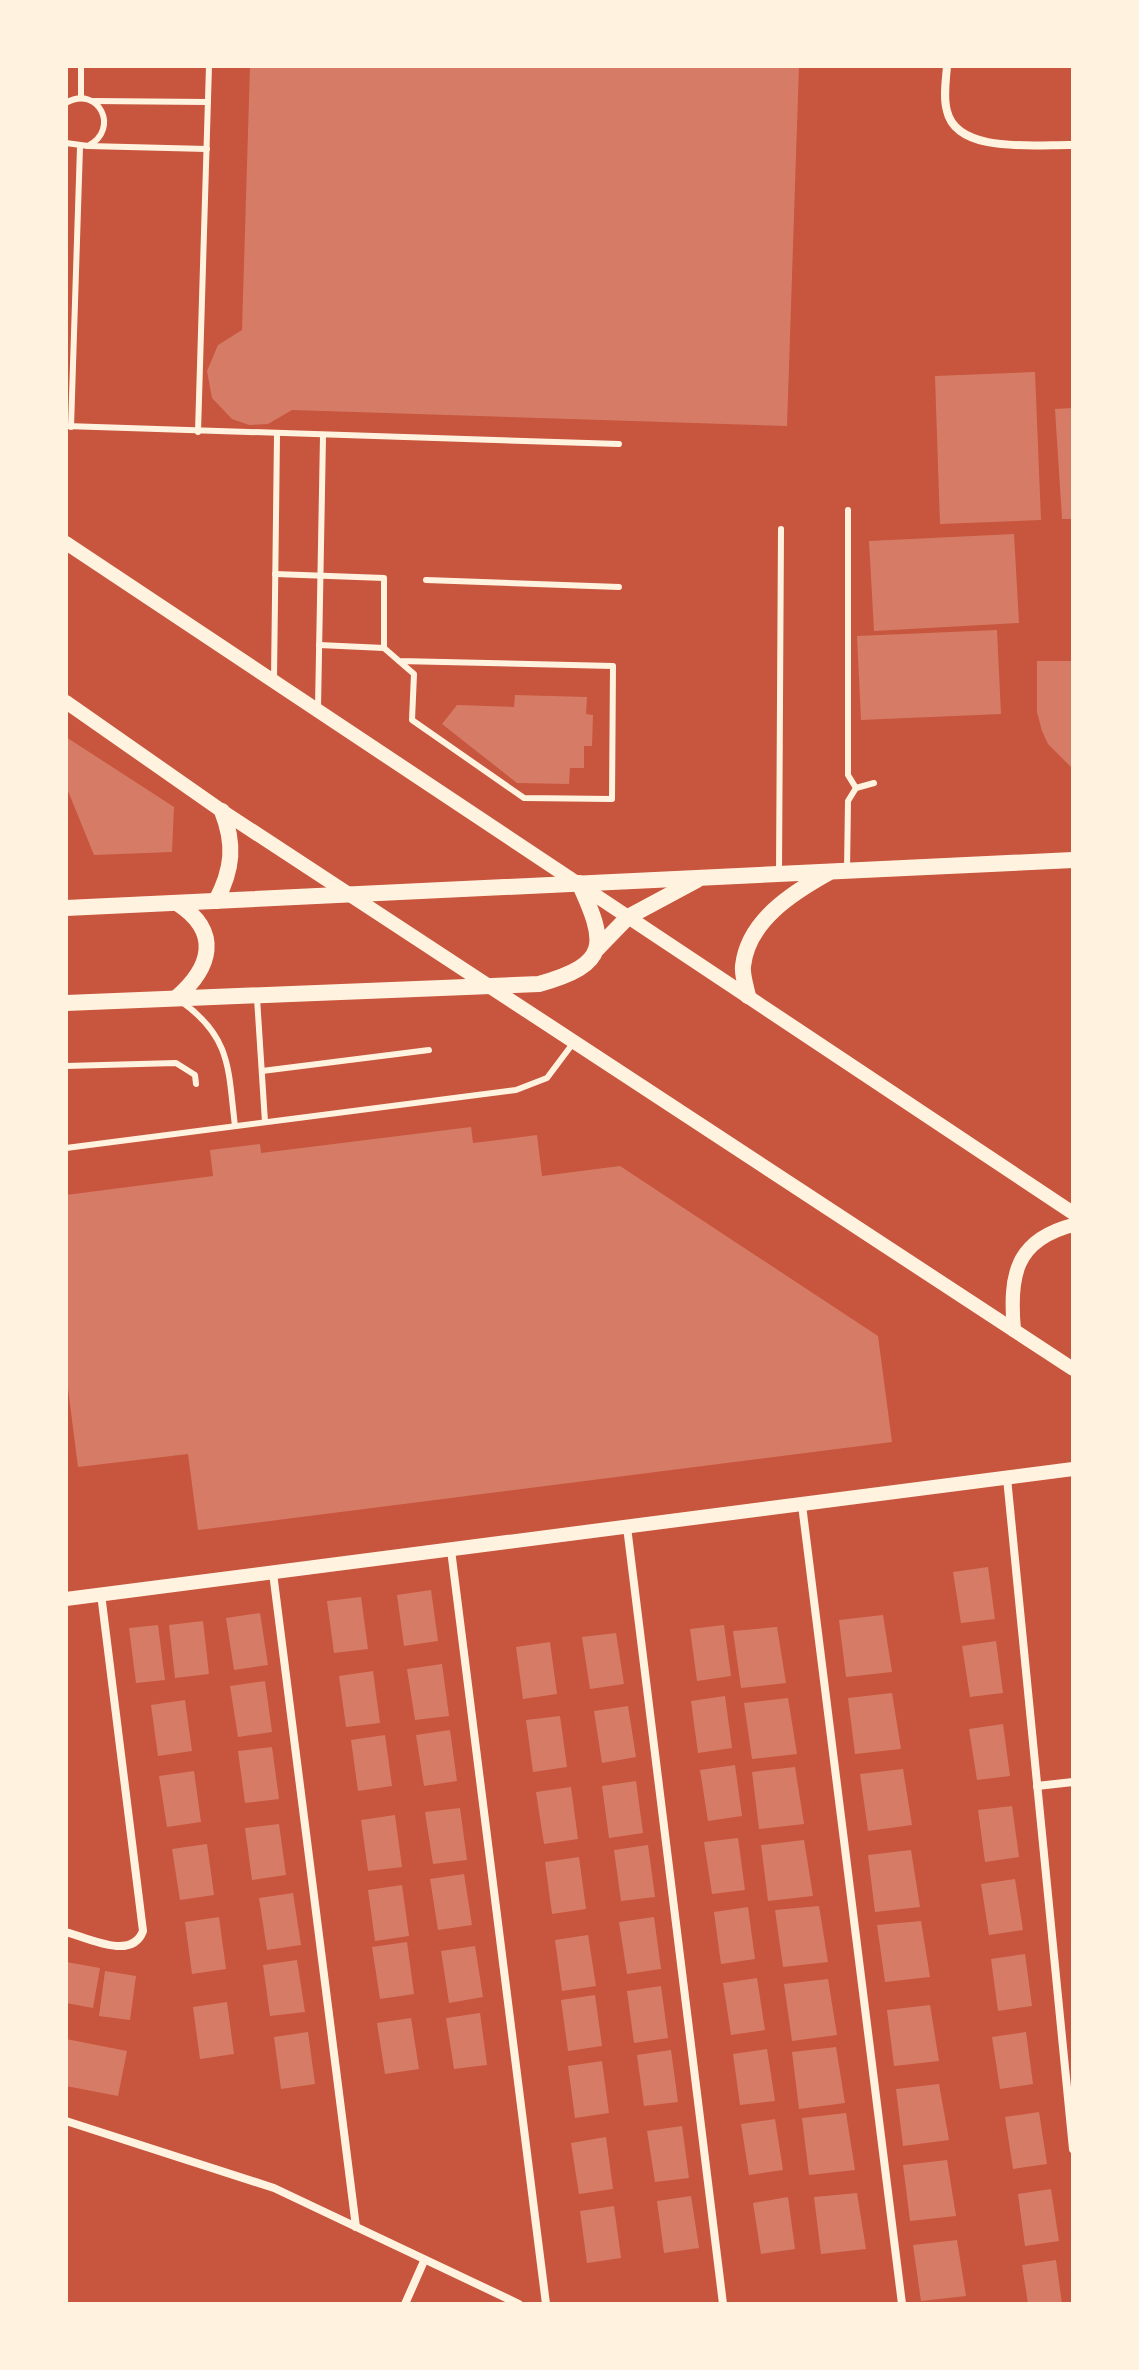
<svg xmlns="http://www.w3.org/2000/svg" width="1139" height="2370" font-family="Figtree,sans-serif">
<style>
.building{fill:#d67c66}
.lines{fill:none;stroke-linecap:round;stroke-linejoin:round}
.service{stroke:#fff3e0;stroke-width:6}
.minor{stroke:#fff3e0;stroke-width:8}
.tertiary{stroke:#fff3e0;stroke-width:14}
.secondary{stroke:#fff3e0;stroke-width:16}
</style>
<rect width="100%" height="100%" fill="#c8553d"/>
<g class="building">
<path d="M250,66H799L787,426L292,410L268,424L249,425L232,419L212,398L207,371L218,345L242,330Z"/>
<path d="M1035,372L1041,520L940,524L935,376Z"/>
<path d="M1073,408V519H1062L1055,409Z"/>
<path d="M1014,534L1019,623L874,631L869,541Z"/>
<path d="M997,630L1001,714L861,720L857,636Z"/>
<path d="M1037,661H1073V769L1048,744L1042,731L1037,712Z"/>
<path d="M515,695L587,697L586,714L593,715L592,746H584V768H570L569,784L517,783L442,724L457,705L514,707Z"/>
<path d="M66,737L174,807L172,852L94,855L66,786Z"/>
<path d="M471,1127L473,1143L537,1135L542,1176L620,1166L878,1336L892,1442L198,1530L188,1454L78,1467L66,1373V1195L213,1176L210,1150L260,1144L261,1153Z"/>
<path d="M988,1567L995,1619L961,1623L953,1572Z"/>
<path d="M431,1590L438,1641L404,1646L397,1595Z"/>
<path d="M361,1597L368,1649L334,1653L327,1601Z"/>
<path d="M260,1613L268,1665L234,1670L226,1618Z"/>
<path d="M883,1615L892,1672L846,1677L839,1620Z"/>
<path d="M203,1621L209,1674L175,1678L169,1625Z"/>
<path d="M158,1625L165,1680L136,1683L129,1628Z"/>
<path d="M724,1625L731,1676L697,1681L690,1629Z"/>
<path d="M777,1627L786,1683L741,1688L733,1631Z"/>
<path d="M616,1633L624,1684L590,1689L582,1637Z"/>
<path d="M996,1641L1003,1693L970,1697L962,1646Z"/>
<path d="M550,1642L557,1694L523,1699L516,1647Z"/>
<path d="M442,1664L449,1716L415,1720L407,1669Z"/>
<path d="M373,1671L380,1723L346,1727L339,1676Z"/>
<path d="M265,1681L272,1732L238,1737L230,1686Z"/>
<path d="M892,1693L901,1749L855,1754L848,1698Z"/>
<path d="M725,1696L732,1748L698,1753L691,1701Z"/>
<path d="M788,1698L797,1754L752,1759L744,1703Z"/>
<path d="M185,1700L192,1751L158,1756L151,1705Z"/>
<path d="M628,1706L636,1757L602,1763L594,1711Z"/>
<path d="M560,1716L567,1767L533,1772L526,1720Z"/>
<path d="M1003,1724L1010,1776L977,1780L969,1729Z"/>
<path d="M450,1730L457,1781L424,1786L416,1735Z"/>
<path d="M385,1735L392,1786L358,1791L351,1740Z"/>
<path d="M272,1747L279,1799L245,1803L238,1751Z"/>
<path d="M735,1765L742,1816L708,1821L700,1770Z"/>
<path d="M795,1767L804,1824L759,1829L752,1772Z"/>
<path d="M903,1769L912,1825L868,1831L860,1774Z"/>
<path d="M194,1771L201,1822L167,1827L159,1776Z"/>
<path d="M636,1781L643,1833L609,1838L602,1786Z"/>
<path d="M571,1787L578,1839L544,1844L536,1792Z"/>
<path d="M1012,1806L1019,1857L985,1862L978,1810Z"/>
<path d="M460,1808L467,1860L433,1864L425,1812Z"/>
<path d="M395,1815L402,1867L368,1871L361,1820Z"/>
<path d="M279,1824L286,1875L252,1880L245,1828Z"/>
<path d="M738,1838L745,1890L712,1894L704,1842Z"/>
<path d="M804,1840L813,1896L768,1901L761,1845Z"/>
<path d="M207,1844L214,1895L180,1900L172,1849Z"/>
<path d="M648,1845L655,1897L621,1901L614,1850Z"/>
<path d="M911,1850L920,1907L875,1912L868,1855Z"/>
<path d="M579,1857L586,1909L552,1914L545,1862Z"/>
<path d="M464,1874L472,1925L438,1930L430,1879Z"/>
<path d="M1015,1879L1023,1930L989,1935L981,1884Z"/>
<path d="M402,1885L409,1936L375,1941L368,1890Z"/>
<path d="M293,1893L301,1945L267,1950L259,1898Z"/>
<path d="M819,1906L828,1962L783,1967L775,1910Z"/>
<path d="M748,1907L755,1959L721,1964L714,1912Z"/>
<path d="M219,1917L226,1969L192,1974L185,1922Z"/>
<path d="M654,1917L661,1969L627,1974L619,1922Z"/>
<path d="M921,1921L930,1977L885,1982L877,1925Z"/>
<path d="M588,1935L596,1986L562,1991L555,1940Z"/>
<path d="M407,1942L414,1994L380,1999L372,1947Z"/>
<path d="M475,1946L483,1997L449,2003L441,1951Z"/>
<path d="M1025,1954L1032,2006L998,2011L991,1959Z"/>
<path d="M297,1960L305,2012L270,2016L263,1965Z"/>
<path d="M66,1962L100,1968L93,2008L66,2003Z"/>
<path d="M105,1971L136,1976L130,2020L99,2016Z"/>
<path d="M757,1978L765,2030L731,2035L723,1983Z"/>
<path d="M828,1979L837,2035L792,2041L784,1984Z"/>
<path d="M661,1986L668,2038L634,2043L627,1991Z"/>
<path d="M595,1995L602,2046L568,2051L561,2000Z"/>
<path d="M227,2002L234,2054L200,2059L193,2007Z"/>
<path d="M930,2005L939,2061L894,2066L887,2010Z"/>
<path d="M480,2013L487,2065L454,2069L446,2018Z"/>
<path d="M411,2018L419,2069L385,2074L377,2023Z"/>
<path d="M308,2032L315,2084L281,2089L274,2037Z"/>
<path d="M1026,2032L1033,2084L1000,2089L992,2037Z"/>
<path d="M66,2039L127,2051L118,2096L66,2086Z"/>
<path d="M836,2047L845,2103L799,2109L792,2052Z"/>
<path d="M767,2049L775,2101L740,2105L733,2054Z"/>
<path d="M671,2050L678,2102L644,2106L637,2055Z"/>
<path d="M602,2061L609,2113L575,2118L568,2066Z"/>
<path d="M939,2084L949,2140L903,2146L896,2089Z"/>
<path d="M1039,2112L1047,2164L1013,2169L1005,2117Z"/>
<path d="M846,2113L855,2170L809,2175L802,2118Z"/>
<path d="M775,2119L783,2170L749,2175L741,2124Z"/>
<path d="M682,2126L689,2178L655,2182L647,2131Z"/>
<path d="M606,2137L613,2189L579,2194L571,2143Z"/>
<path d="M947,2160L956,2216L910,2221L903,2165Z"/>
<path d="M1051,2189L1059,2241L1025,2246L1018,2194Z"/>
<path d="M857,2193L866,2249L821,2254L814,2197Z"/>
<path d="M691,2196L699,2248L664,2253L657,2201Z"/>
<path d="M788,2197L795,2249L761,2254L753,2203Z"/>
<path d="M614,2206L621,2258L587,2263L580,2211Z"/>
<path d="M957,2240L966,2296L921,2301L913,2245Z"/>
<path d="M1056,2260L1062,2304H1028L1022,2265Z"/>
</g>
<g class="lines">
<g class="service">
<path d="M81,98V66"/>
<path d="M92,101L208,102"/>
<path d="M66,103C98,84 121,129 88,146L66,143"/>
<path d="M88,146L207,149"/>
<path d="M66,426L619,444"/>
<path d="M71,427L80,147"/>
<path d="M198,432L209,66"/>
<path d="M848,510V775L856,788"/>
<path d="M275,574L384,578V648"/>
<path d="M426,580L619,587"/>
<path d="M319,645L384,648L414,674L412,720L524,798L612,799L613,666L399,661"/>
<path d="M274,679L277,435"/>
<path d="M318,708L323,436"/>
<path d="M847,871L848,801L856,788L874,783"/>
<path d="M779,874L781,529"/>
<path d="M257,998L265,1122"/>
<path d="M182,1002C232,1038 228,1070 235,1126"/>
<path d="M66,1066L176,1063L195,1075L196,1084"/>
<path d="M262,1071L429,1050"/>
<path d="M66,1148L516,1090L547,1078L574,1042"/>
</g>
<g class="minor">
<path d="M947,66C946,80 943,97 947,111C957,155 1038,144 1073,145"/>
<path d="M1007,1478L1073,2149"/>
<path d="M802,1505L902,2304"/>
<path d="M627,1527L723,2304"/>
<path d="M451,1550L546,2304"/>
<path d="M273,1573L356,2227"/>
<path d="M1037,1786L1073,1782"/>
<path d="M66,1932C88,1938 132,1961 143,1931L101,1594"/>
<path d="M66,2121L274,2188L519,2304"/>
<path d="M405,2304L424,2261"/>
</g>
<g class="tertiary">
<path d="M66,543L1073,1213"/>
<path d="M66,702L222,811L1073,1369"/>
<path d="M1014,1330C1009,1276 1015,1240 1073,1225"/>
<path d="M66,1599L1073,1469"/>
</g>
<g class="secondary">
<path d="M216,901C233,869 235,844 222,811"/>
<path d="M66,908L1073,860"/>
<path d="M597,949L628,917L697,880"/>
<path d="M748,996C746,987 742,975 743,966C748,921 792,893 828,873"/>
<path d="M176,998C211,968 222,932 177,903"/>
<path d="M66,1003L539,984C610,964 607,944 579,883"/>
</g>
</g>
<rect width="1139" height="2370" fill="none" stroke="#fff3e0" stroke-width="136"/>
</svg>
